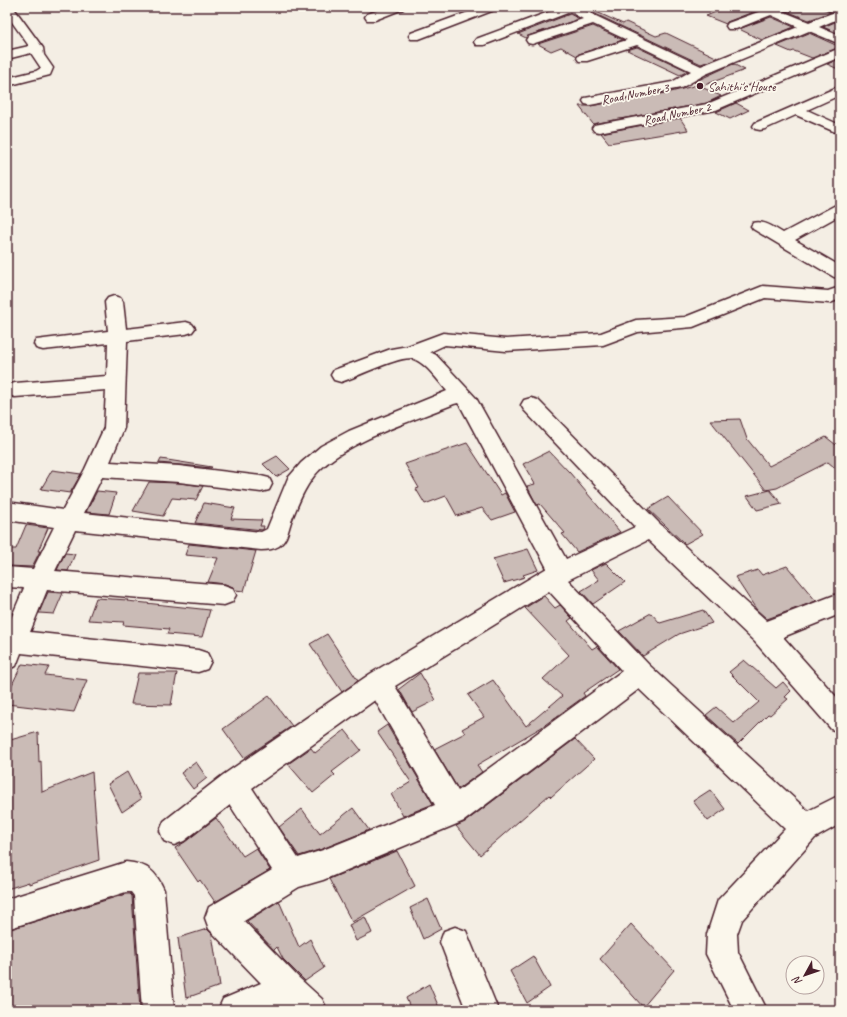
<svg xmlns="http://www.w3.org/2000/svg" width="847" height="1017" font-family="Caveat,sans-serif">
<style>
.building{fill:#cabbb6;stroke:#4a1f2b}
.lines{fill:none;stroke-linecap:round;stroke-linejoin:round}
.minor-casing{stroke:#4a1f2b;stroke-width:3}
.minor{fill:#fbf7ec;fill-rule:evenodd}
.poi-dot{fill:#4a1f2b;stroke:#fbf7ec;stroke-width:1.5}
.labels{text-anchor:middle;stroke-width:3.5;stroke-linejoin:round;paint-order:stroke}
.far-poi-label{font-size:13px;fill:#4a1f2b;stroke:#fbf7ec;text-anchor:start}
.far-street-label{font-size:13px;fill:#4a1f2b;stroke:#fbf7ec}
</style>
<rect width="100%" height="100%" fill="#f4eee4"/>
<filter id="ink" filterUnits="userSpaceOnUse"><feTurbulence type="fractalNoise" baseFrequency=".025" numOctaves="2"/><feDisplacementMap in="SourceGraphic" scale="8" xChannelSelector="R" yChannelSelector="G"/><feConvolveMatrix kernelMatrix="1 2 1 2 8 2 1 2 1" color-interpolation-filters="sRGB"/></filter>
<g filter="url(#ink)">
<g class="building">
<path d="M728,7H755L758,10L727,22L726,24L706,16Z"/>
<path d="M785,7H819L831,12L809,20L784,10Z"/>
<path d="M590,9L623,24L626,22L656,36L666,33L718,58L701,64L587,10Z"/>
<path d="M570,14L579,19L528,36L526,38L518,34Z"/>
<path d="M771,17L794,27L762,40L739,29Z"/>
<path d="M840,20V34L823,27Z"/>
<path d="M593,26L623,40L579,54L577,56L561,47L551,51L538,44Z"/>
<path d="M809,33L840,47L812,58L794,51L791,52L777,46Z"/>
<path d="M637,47L688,71L680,75L627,50Z"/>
<path d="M840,59V70L827,64Z"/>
<path d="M733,64L745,70L702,86L694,82Z"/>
<path d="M697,85L721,96L707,103L593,124L579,106H590L671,92Z"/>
<path d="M736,103L749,110L730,119L716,112Z"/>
<path d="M680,118L688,130L609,143L601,133Z"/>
<path d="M740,419L747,439L769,466L826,437L840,448V472L828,462L777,488L766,490L710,420Z"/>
<path d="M467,443L501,495L505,493L515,512L492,520L482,508L457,516L446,496L425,504L416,489L419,488L405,464Z"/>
<path d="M549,451L570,473L620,532L577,552L562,534L565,533L540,504L537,505L527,486L535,484L523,464Z"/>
<path d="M277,456L290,469L276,477L263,464Z"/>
<path d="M161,459L212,467L211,468L159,463Z"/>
<path d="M52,470L81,474L70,493L41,489Z"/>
<path d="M149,482L179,483L203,486L196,500L172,498L163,516L133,511Z"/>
<path d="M770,490L782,504L757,510L747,496Z"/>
<path d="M97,491L116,493L109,514L86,512Z"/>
<path d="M668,497L703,534L685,544L648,509Z"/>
<path d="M204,503L235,508L231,519L262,520L260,526H264L263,530L195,523Z"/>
<path d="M26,525L48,528L38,551H40L32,567L7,566V559L11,549H16Z"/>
<path d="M189,544L256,551L244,591L235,590L233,587L225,584L208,582L218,558L185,555Z"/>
<path d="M528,549L538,570L523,575L525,577L504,583L493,559Z"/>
<path d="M65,553L75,554L68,571L57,570Z"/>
<path d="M606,563L625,582L593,604L581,591L599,580L591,570Z"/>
<path d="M787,566L816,601L767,619L756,609L735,577L758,570L762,575Z"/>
<path d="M48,592L63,593L54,614L39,613Z"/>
<path d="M544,596L555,608L560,605L572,618L568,621L592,649L597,646L618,669L583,693L585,696L542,727L477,765L482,772L458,789L434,749L465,733L462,729L484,717L468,695L493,680L526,726L562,696L543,679L569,655L525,608Z"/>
<path d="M96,598L128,600L127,601L210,610L202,637L167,634L169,629L123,625L124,622L88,620Z"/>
<path d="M703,610L712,623L679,634L643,656L619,631L651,613L660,623Z"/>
<path d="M327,634L358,681L342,692L310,644Z"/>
<path d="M744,660L776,688L783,682L791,691L785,697L788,699L770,715L768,714L738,744L706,715L716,707L734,723L759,702L729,672Z"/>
<path d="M22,664L49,667L45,675L87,680L74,712L7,704V695Z"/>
<path d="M138,673H177L171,705L131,704Z"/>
<path d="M420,673L436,700L412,712L399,689Z"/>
<path d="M269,696L292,726L244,758L223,729Z"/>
<path d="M387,725L433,804L403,816L391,794L411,782L377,732Z"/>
<path d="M345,730L361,750L332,772L335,775L313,793L288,764L311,748L315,753Z"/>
<path d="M38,732L39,762L41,761L42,792L92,772L99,860L29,884V882L7,889V741Z"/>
<path d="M575,739L594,759L551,797L549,795L480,855L456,826L465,822Z"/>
<path d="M196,762L207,778L193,789L181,773Z"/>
<path d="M127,772L141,799L122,812L108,784Z"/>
<path d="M710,790L725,809L708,821L693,801Z"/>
<path d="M353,808L369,830L322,849L299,856L279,827L302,809L320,834Z"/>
<path d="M216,818L243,856L256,848L270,870L215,902L200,880L198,882L175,848L185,842Z"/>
<path d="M397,851L415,886L352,922L329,879Z"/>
<path d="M126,894H130L132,896L140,1010H7V930Z"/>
<path d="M428,899L441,929L423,939L410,908Z"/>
<path d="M279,901L299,947L310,939L324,968L305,981L283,959L277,947L274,950L247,921Z"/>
<path d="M365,917L372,933L356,941L349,925Z"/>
<path d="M631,924L674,970L643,1007L600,959Z"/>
<path d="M207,929L212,934L220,986L186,998L178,938Z"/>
<path d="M533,956L550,987L527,1003L510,971Z"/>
<path d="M429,984L440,1010H411L406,998Z"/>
</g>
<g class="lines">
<defs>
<g id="minor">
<path d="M7,7H13L43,48L44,55L53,68L50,75L7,86V78L36,71L41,68L31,53L7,59V51L29,46L7,15Z"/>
<path d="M388,7H405L403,9L375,20H367L365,17L367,14Z"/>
<path d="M482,7H499L497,9L419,39H411L409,36L411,33Z"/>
<path d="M562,7H577L701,66L798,27L771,15L736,29H728L726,26L728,23L761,11L756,7H784L782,11L809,22L840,10V18L819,27L840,36V44L809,31L706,74L681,88L590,105L585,104L583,101L585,98L672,82L691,71L637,45L587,61H579L577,58L579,55L627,40L593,24L532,44L528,43L526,40L528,37L583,19L570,12L484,45H476L474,42L476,39Z"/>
<path d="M840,48V57L716,110L599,132L594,131L592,128L594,125L599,124L707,104Z"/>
<path d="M840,86V95L807,110L840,125V134L796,115L765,129L760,130L755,129L753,126L755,123Z"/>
<path d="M840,204V215L795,240L840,266V278L834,277L753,229L751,226L753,223C765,220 774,228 783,233L834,206Z"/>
<path d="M763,286L828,291L840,287V299L830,303L765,298L693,327L638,332L603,345L506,351L445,345L430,352L436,355L476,398L566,559L635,527L524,410L521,405L524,400L531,398L538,400L659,523L767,621L840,593V614L783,637L840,701V732L831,729L755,642L648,540L568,580L649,665L808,811L840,795V824L815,838L742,920L737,934L738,952L767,1010H734L706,954L707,934L718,900L785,829L639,689L464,821L323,880L299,887L244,921L299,978L322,999L327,1010H287L284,1007L275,1010H218L223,999L261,983L209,929L205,918L209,907L272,870L230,805L184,841L174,845L164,841L160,831L164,821L223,775L370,674L547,568L461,407L458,403L454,404C413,421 342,442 314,476C304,489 298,504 292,519C288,529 288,539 279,546C274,549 267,550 261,550L75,530L55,571L224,585L232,588L236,595L232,602L224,605L47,590L30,632L198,650L207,653L211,661L207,669L198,672L21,653L16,666L7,669V628L24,588L7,587V567L33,569L54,527L7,520V502L63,510L85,469L104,428L106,390L15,397L8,395V385L15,383L107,376L108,343L43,350L36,348L34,344L36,340L108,331L105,302L108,298L114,296L120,298L123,302L126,329L186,322L192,324L195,328L192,332L186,334L127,341L124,428L110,462L179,466L261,476L269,478L272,484L269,490L261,492L179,482L102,477L84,513L261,532L267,529L288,478L301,463L321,446L349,431L447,391C438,381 427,364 414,359C402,354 355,378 341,382L334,380L331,375L334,370L391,349L408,346L443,333L506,339L601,333L636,320L685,317ZM549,591L622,671L458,791L395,686ZM375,700L435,805L323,850L298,858L252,788Z"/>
<path d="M126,862C147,864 156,871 164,890L174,1010H142L134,896L131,892H126L7,929V899Z"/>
<path d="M455,927L466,931L497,1007L496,1010H466L440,942L444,931Z"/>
</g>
</defs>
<use href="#minor" class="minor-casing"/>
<use href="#minor" class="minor"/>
</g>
</g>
<circle class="poi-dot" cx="700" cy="86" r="4"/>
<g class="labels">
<g class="far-poi-label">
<text x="708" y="91">Sahithi's House</text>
</g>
<g class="far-street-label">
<text transform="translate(635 93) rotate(-11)" y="5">Road Number 3</text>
<text transform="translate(677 113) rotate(-12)" y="5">Road Number 2</text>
</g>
</g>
<rect width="847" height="1017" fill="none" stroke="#fbf7ec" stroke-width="24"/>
<rect x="12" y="12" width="823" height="993" fill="none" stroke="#4a1f2b" stroke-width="1.5" filter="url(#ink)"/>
<g transform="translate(805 975) rotate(230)"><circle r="19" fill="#fbf7ec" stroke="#b4a19f"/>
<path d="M0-3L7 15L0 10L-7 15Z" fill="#4a1f2b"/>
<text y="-6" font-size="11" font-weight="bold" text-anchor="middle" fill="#4a1f2b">N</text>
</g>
</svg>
